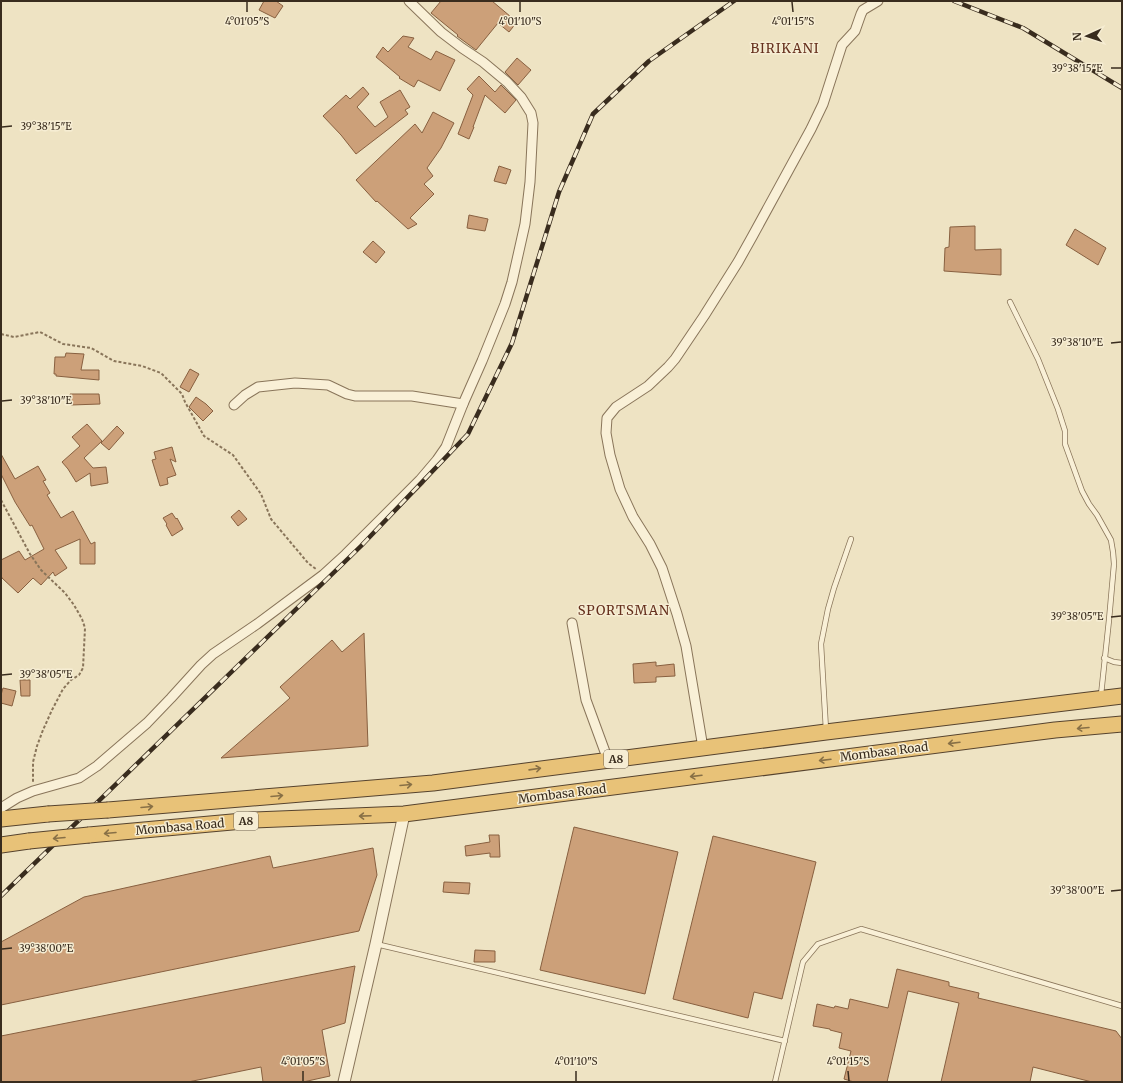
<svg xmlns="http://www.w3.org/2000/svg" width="1123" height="1083" font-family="Merriweather,serif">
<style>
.building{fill:#cca079;stroke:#886040}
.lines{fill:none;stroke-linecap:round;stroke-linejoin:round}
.service-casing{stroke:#89755a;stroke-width:6}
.minor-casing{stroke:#89755a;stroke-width:11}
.tertiary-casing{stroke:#89755a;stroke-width:13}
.trunk-casing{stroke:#56432e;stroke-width:17}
.path{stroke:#89755a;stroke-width:2;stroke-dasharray:3 2;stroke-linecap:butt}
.service{stroke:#f9f0d7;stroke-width:4.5}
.minor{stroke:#f9f0d7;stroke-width:9}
.tertiary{stroke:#f9f0d7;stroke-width:11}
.trunk{stroke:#e8c278;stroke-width:15}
.rail-casing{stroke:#392c1e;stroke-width:4.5}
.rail{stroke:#f6edd3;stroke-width:3;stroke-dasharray:9;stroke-linecap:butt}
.trunk-bridge-casing{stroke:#56432e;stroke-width:17;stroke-linecap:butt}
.trunk-bridge{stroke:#e8c278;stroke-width:15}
.oneway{stroke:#887046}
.ticks{fill:none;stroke:#392c1e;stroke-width:1.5}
.labels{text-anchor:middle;stroke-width:3;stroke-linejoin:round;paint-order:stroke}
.shield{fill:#f6edd3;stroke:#726654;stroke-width:1}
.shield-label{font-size:11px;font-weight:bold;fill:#392c1e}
.street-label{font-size:12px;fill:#392c1e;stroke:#f6edd3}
.neighbourhood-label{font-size:13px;letter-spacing:1px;fill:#65301d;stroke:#f6edd3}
.ticks-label{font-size:10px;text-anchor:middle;fill:#392c1e;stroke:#f6edd3;stroke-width:3;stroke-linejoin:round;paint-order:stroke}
</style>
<rect width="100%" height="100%" fill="#eee3c3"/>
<g class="building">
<path d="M264,1H276L283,6L275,18L259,10Z"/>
<path d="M441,1H492L517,22L509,32L498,23L476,50L457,36L458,35L431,13Z"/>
<path d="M403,36L414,38L408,47L431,60L436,51L455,60L440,91L418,80L414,87L399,78L400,77L376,57L383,47L388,52Z"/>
<path d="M517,58L531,70L518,85L505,72Z"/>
<path d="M479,76L495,92L501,85L516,100L505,113L485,95L473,127H474L469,139L458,134L473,95L467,89Z"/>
<path d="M363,87L369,94L357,107L375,127L388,117L380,102L400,90L410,107L405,110L408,114L356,154L341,135L323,116L346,95L350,99Z"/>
<path d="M433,112L454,123L441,148L427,168L433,176L424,184L434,194L410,218L417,224L408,229L377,201L376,202L356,180L415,124L422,133Z"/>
<path d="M499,166L511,170L506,184L494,181Z"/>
<path d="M469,215L488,219L485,231L467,228Z"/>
<path d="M975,226V250L1001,249V275L944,271L945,248L949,247L950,227Z"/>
<path d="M1075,229L1106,248L1098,265L1066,245Z"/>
<path d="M373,241L385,252L376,263L363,252Z"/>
<path d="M66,353L84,354L81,370H99V380L56,376V374H54L55,357H65Z"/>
<path d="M190,369L199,374L189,392L180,387Z"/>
<path d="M70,394H99L100,404L71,405Z"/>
<path d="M196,397L206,404L213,411L203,421L189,407Z"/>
<path d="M87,424L102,441L84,458L93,468L106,467L108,483L91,486L90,473L76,482L68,469L62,462L80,446L72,437Z"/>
<path d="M117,426L124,433L109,450L101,443Z"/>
<path d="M172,447L176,462L170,459L176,475L167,478L168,484L160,486L152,460L156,459L154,452Z"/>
<path d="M1,454L15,479L38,466L46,480L43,481L50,493L47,495L61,518L73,511L91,544L95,542V564H80V539L55,550L67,568L55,576L53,572L41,585L33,578L18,593L2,578L1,575V560L19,551L25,560L44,549L32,525L30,526L15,502L1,474Z"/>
<path d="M239,510L247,519L238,526L231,517Z"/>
<path d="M172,513L176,519L177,518L183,529L172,536L166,525L167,524L163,518Z"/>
<path d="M364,633L368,746L221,758L290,698L280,687L332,640L342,652Z"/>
<path d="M656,662V666L674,664L675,676L656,677V682L634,683L633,664Z"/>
<path d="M20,680H30V696H21Z"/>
<path d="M3,688L16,691L12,706L1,703V695Z"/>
<path d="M574,827L678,852L645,994L540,970Z"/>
<path d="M489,835H499L500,857H490V853L466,856L465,846L490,842Z"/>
<path d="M713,836L816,862L782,999L754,992L748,1018L673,999Z"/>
<path d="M373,848L377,875L359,931L1,1005V942L84,897L270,856L273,868Z"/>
<path d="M444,882L470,883L469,894L443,892Z"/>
<path d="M475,950L495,951V962H474Z"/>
<path d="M355,966L345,1023L322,1030L330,1076L303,1082H263L261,1067L188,1082H1V1036Z"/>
<path d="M897,969L949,982V986L979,993L978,998L1116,1031L1122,1039V1082H1092L1033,1067L1030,1082H941L959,1003L908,991L887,1082H854L844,1079L851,1051L839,1048L842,1033L830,1030V1029L813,1026L817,1004L834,1008L835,1006L848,1009L850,999L888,1008Z"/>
</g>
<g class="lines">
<defs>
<g id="service">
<path d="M1010,302L1038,359L1058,409L1065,431V444L1082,491L1089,504L1097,515L1111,540L1113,552L1114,564L1109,620L1101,695"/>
<path d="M1104,658L1114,662L1122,663"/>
<path d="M826,730L821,644L828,609L834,588L851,539"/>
<path d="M376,944L785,1041"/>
<path d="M775,1082L803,962L818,944L861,929L1122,1006"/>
</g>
<g id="minor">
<path d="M234,405L245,395L258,387L295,383L328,385L347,394L355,396H412L463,404"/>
<path d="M572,623L586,700L608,760"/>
<path d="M703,748L686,646L677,614L662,568L650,544L633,517L620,489L610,455L606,433L607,418L616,407L648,386L668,367L675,359L704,316L738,262L752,237L811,129L823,104L842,45L855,31L861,14L863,10L878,1"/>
<path d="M1,808L17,798L33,791L79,778L97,766L147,723L171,698L201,665L213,654L257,624L323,575L346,554L420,480L437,460L446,447L463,404L482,361L505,304L512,282L525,224L530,182L533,123L531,113L521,97L507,82L483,62L462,48L441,32L409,1"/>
</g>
<path id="tertiary" d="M344,1082L376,944L404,814"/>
<g id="trunk">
<path d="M108,810L433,783L826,732L1122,696"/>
<path d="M1,819L48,814"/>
<path d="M89,835L254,820L404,814L1055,730L1122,724"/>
<path d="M1,845L29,841"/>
</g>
</defs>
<use href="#service" class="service-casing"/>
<use href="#minor" class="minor-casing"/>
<use href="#tertiary" class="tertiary-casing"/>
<use href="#trunk" class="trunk-casing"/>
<g class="path">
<path d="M1,334L14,337L40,332L63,344L91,348L114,361L142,366L161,373L182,394L185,402L204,436L233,455L261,494L271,519L308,563L316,569"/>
<path d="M1,500L30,554L41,570L65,593L74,605L82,619L85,628L83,668L79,675L71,680L63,689L52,710L43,730L37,746L33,762V782"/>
</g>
<use href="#service" class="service"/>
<use href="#minor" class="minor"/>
<use href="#tertiary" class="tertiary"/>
<use href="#trunk" class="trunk"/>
<defs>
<g id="rail">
<path d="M954,1L1023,28L1122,88"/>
<path d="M1,896L361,546L468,434L512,343L559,192L593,114L649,61L734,1"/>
</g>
</defs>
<use href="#rail" class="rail-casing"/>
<use href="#rail" class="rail"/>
<defs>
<g id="trunk-bridge">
<path d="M48,814L108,810"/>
<path d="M29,841L89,835"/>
</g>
</defs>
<use href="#trunk-bridge" class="trunk-bridge-casing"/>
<use href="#trunk-bridge" class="trunk-bridge"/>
</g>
<defs><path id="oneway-shaft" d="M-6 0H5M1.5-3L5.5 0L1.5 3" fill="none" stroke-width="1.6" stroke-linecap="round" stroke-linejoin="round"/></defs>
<g class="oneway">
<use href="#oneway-shaft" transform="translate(1083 728) rotate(175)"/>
<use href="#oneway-shaft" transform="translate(954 743) rotate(173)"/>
<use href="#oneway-shaft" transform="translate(825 760) rotate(173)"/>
<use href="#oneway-shaft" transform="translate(535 769) rotate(-8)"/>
<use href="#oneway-shaft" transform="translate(696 776) rotate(173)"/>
<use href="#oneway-shaft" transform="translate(406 785) rotate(-5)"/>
<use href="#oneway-shaft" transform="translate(277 796) rotate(-5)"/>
<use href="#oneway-shaft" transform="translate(147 807) rotate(-5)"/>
<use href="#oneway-shaft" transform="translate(365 816) rotate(178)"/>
<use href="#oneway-shaft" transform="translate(110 833) rotate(175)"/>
<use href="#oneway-shaft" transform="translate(59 838) rotate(175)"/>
</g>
<path class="ticks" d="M247,2V12M520,2V12M792,2L793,12M1111,68H1121M2,127L12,126M1111,343L1121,342M2,401L12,400M1111,617L1121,616M2,675L12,674M1111,891L1121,890M2,949L12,948M303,1071V1081M576,1071V1081M848,1071L849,1081"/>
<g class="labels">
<g class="shield">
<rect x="604" y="750" width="24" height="18" rx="3"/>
<rect x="234" y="812" width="24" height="18" rx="3"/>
</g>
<g class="shield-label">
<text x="616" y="763">A8</text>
<text x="246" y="825">A8</text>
</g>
<g class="street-label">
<text transform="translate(884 752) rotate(-7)" y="4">Mombasa Road</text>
<text transform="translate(562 794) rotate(-7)" y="4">Mombasa Road</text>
<text transform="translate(180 827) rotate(-5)" y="4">Mombasa Road</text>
</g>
<g class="neighbourhood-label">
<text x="785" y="53">BIRIKANI</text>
<text x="624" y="615">SPORTSMAN</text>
</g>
</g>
<g class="ticks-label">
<text x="247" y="25">4°01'05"S</text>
<text x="520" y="25">4°01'10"S</text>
<text x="793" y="25">4°01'15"S</text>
<text x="1077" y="72">39°38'15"E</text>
<text x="46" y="130">39°38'15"E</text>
<text x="1077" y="346">39°38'10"E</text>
<text x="46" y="404">39°38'10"E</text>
<text x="1077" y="620">39°38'05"E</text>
<text x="46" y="678">39°38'05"E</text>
<text x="1077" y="894">39°38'00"E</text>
<text x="46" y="952">39°38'00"E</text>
<text x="303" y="1065">4°01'05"S</text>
<text x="576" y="1065">4°01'10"S</text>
<text x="848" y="1065">4°01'15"S</text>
</g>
<rect width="1123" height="1083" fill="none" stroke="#392c1e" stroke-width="4"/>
<g transform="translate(1087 36) rotate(267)" stroke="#f6edd3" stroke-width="3" paint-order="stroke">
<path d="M0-3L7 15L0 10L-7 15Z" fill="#392c1e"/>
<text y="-6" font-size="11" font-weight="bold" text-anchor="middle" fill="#392c1e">N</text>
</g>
</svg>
